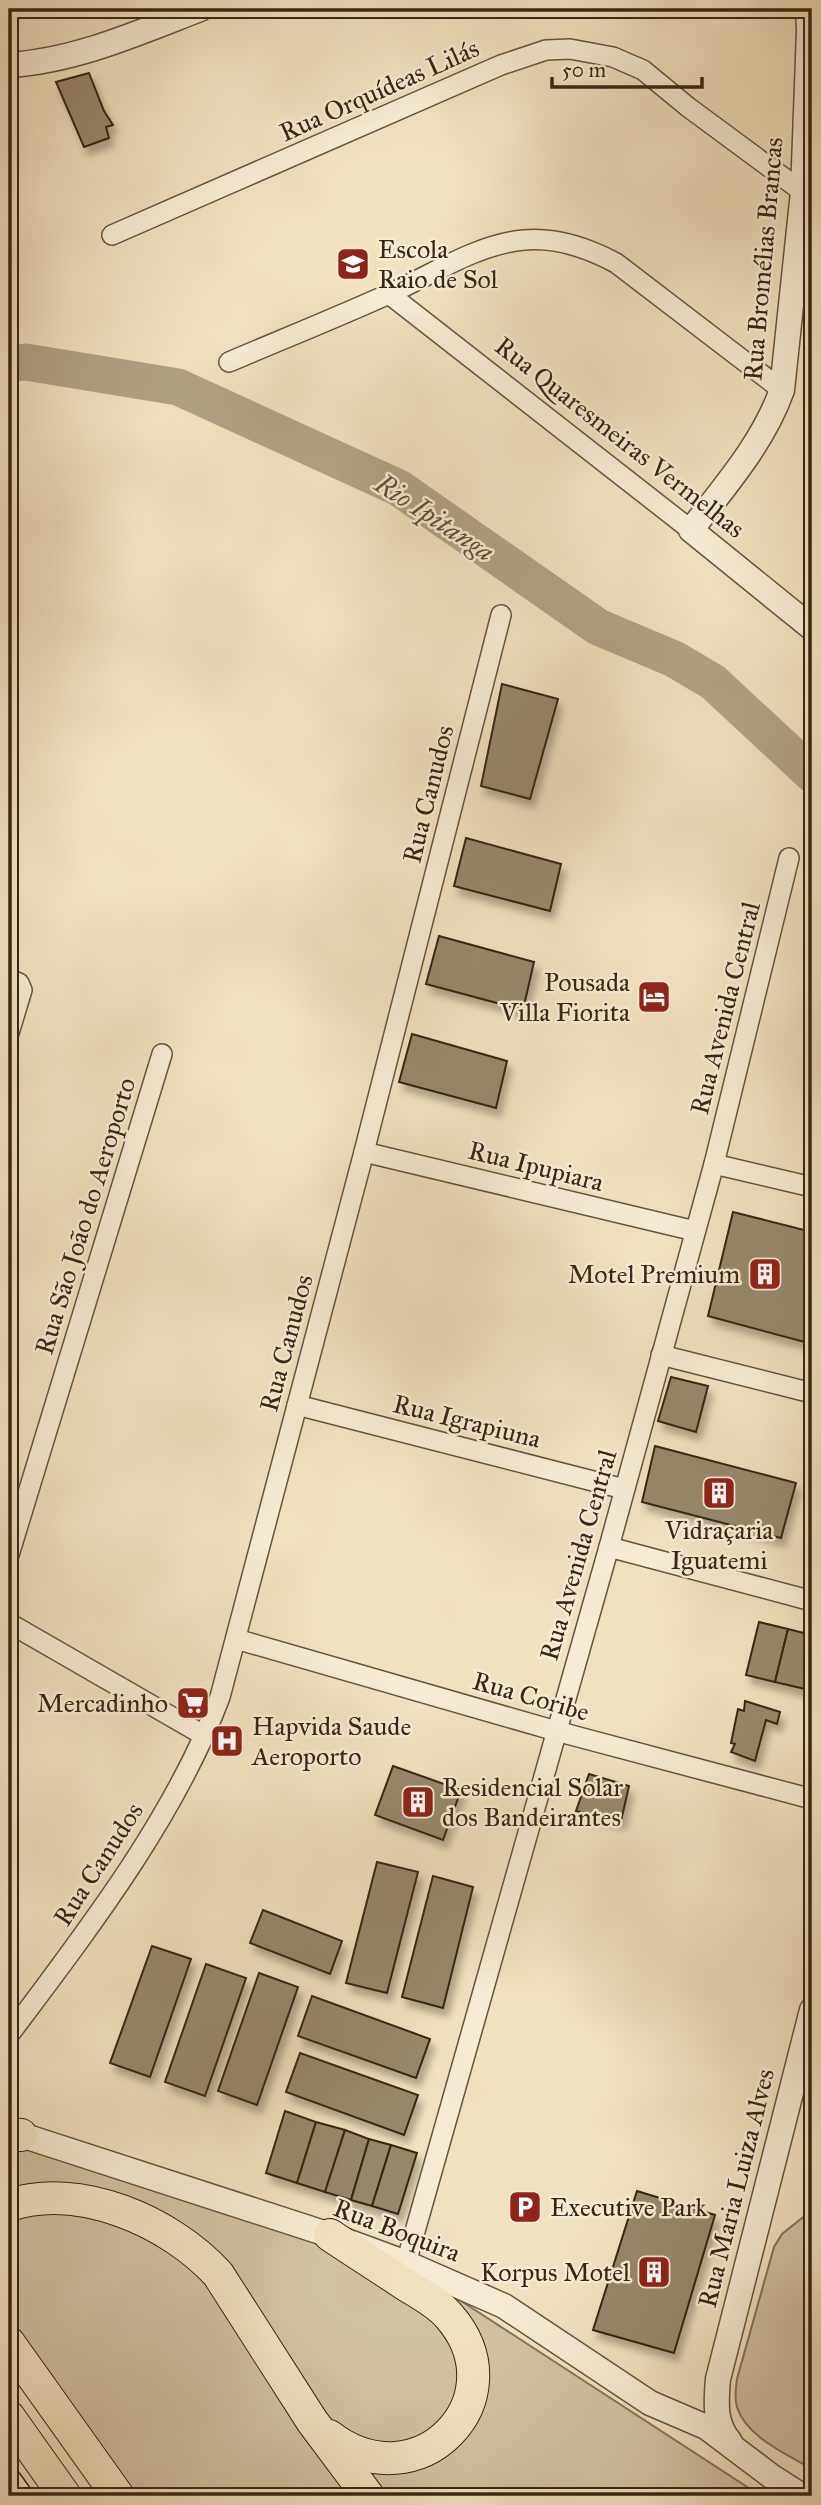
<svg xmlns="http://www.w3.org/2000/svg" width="821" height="2505" font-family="'IM FELL Great Primer',serif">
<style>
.green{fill:#d1c2a2;stroke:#84745a;stroke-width:2}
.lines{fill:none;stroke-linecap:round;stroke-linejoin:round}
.stream{stroke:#807057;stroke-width:6}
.river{stroke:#b1a285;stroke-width:37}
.building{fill:#97886c;stroke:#362613;stroke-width:2;filter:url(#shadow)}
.minor-casing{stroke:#65553e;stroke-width:22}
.tertiary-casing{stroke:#65553e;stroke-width:27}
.secondary-casing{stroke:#362613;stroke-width:29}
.trunk-casing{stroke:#362613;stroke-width:34}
.minor{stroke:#f6ecd5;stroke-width:19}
.tertiary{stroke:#f6ecd5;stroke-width:24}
.secondary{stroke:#f6ecd5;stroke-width:26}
.trunk{stroke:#f1e2bf;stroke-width:32}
.labels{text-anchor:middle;stroke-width:5;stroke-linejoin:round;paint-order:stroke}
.street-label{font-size:26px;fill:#362613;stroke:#f6ecd5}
.poi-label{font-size:26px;fill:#362613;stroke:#f6ecd5;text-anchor:start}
.water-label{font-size:28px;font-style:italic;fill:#61513b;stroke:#f6ecd5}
</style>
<defs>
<filter id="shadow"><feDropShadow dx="4.5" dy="8" stdDeviation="3.5" flood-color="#0004"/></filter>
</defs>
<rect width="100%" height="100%" fill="#f1e2bf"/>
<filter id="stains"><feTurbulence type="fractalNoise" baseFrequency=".00286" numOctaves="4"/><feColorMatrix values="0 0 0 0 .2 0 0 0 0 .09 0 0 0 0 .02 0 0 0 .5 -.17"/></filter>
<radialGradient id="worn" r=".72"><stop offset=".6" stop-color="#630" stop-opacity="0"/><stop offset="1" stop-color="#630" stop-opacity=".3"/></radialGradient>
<g class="green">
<path d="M9,2143L315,2242L427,2311L455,2352L460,2379L456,2405L437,2433L389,2448L338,2429L324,2413L214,2250L9,2192Z"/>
<path d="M45,2209L125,2225L188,2259L357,2496H137L9,2317V2218Z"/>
<path d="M812,2210V2469C787,2454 746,2437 737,2407C734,2398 736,2388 737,2379L774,2247L782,2234Z"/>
<path d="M452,2295L761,2496H384L364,2474L369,2468L474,2416L447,2302Z"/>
</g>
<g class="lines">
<path class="stream" d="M9,338L26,362"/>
<path class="river" d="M9,364L26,362L178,387L399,488L598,627L674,659L713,682L812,774"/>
</g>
<g class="building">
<path d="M89,73L104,111L113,125L106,127L109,138L84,147L56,82Z"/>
<path d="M502,684L558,699L530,799L481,786Z"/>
<path d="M466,838L561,864L550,911L454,886Z"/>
<path d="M439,936L534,962L523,1010L426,984Z"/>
<path d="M412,1034L507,1061L496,1108L399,1082Z"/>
<path d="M733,1212L812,1232V1344L708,1316Z"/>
<path d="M671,1377L708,1386L696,1432L658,1421Z"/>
<path d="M655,1446L796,1483L781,1538L642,1502Z"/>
<path d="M759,1622L788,1629L775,1682L746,1675Z"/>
<path d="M788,1629L812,1635V1660L805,1689L775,1682Z"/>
<path d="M812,1660V1691L805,1689Z"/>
<path d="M745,1701L780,1712L777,1724L766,1720L755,1761L731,1752L735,1744L731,1743L738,1709L744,1711Z"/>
<path d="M393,1766L461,1790L443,1840L375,1815Z"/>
<path d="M589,1774L629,1786L621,1821L576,1811Z"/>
<path d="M377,1862L418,1872L387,1993L346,1983Z"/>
<path d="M433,1876L473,1887L443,2008L402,1997Z"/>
<path d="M263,1910L342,1941L330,1974L250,1943Z"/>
<path d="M152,1946L191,1959L150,2077L110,2063Z"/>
<path d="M206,1964L246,1978L205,2096L165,2082Z"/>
<path d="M259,1973L298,1987L257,2105L218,2091Z"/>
<path d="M312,1996L430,2039L416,2078L298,2036Z"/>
<path d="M300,2053L418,2095L404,2135L286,2092Z"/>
<path d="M285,2111L316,2122L297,2183L266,2173Z"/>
<path d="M316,2122L345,2130L325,2192L297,2183Z"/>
<path d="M345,2130L369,2139L351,2200L325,2192Z"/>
<path d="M369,2139L391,2145L372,2206L351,2200Z"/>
<path d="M391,2145L417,2153L398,2214L372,2206Z"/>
<path d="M637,2191L715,2215L674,2353L593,2330Z"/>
</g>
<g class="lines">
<defs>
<g id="minor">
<path d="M112,235L501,65L546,50L570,49L613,57L643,70L688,107L803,192"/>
<path d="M389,294L691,530"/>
<path d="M229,362C283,339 338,317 391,293C433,274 478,244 524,240C557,237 588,248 616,263L782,390"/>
<path d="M9,979L19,983L22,990L9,1033"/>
<path d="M364,1152L695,1231"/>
<path d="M714,1164L812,1187"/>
<path d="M661,1355L812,1393"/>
<path d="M297,1405L624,1489"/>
<path d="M609,1547L812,1601"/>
<path d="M9,1555L162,1054"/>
<path d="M9,1623L205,1736"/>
<path d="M236,1639L556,1731L812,1799"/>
<path d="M9,2035C87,1931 174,1819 220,1697L364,1152L501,615"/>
<path d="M406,2263L609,1547L714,1164L789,858"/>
</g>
<g id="tertiary">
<path d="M808,9L809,31L803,192L782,390C763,443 725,486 691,530L812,628"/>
<path d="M9,65C75,61 138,33 200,9"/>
<path d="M9,2131L330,2235L406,2263L504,2306L650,2403L706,2427L771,2476L802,2496"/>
<path d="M730,2442C714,2423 716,2403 718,2379L812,2010"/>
</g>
<path id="secondary" d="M9,2482L19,2496"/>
<g id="trunk">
<path d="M9,2134L21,2135"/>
<path d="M9,2205C80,2182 169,2221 218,2274L312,2421L368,2496"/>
<path d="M9,2343L118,2496"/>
<path d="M9,2417L65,2496"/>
<path d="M329,2436C418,2505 521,2398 449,2316C438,2303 421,2294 406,2285C381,2268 355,2252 330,2235"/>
</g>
</defs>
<use href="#minor" class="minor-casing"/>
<use href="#tertiary" class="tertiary-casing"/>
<use href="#secondary" class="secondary-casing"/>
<use href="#trunk" class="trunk-casing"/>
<use href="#minor" class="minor"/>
<use href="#tertiary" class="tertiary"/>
<use href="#secondary" class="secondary"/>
<use href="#trunk" class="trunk"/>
</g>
<defs>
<symbol id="school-square" viewBox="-11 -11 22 22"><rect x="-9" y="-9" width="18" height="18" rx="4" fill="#8f2418" stroke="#f6ecd5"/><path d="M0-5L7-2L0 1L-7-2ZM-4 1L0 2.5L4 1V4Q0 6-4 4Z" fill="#fff"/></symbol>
<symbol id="hotel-square" viewBox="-11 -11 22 22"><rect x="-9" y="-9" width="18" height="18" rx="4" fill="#8f2418" stroke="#f6ecd5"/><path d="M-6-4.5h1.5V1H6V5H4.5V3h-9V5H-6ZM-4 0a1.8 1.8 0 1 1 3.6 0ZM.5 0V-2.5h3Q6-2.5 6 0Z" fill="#fff"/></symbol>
<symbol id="building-square" viewBox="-11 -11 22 22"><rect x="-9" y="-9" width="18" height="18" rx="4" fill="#8f2418" stroke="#f6ecd5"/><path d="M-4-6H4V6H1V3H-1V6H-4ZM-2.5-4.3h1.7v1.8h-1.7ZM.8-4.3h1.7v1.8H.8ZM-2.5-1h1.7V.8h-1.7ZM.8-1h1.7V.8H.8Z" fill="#fff"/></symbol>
<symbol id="supermarket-square" viewBox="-11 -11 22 22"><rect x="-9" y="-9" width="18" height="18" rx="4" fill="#8f2418" stroke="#f6ecd5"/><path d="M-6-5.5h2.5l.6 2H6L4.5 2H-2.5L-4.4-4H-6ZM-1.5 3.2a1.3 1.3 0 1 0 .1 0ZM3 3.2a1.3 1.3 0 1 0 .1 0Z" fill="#fff"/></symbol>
<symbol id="hospital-square" viewBox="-11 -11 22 22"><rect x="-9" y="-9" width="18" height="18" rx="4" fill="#8f2418" stroke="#f6ecd5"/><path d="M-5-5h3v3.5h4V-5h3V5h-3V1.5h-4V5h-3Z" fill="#fff"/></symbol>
<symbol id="parking-square" viewBox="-11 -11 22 22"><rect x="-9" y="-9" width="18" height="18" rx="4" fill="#8f2418" stroke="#f6ecd5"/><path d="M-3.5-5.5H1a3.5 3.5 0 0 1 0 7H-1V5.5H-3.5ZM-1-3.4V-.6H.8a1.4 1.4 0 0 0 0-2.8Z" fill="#fff"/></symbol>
</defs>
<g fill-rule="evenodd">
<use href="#school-square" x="334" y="245" width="38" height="38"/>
<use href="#hotel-square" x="635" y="978" width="38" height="38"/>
<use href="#building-square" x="746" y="1255" width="38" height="38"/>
<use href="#building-square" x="700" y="1474" width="38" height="38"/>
<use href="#supermarket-square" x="174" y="1684" width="38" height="38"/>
<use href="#hospital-square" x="208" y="1722" width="38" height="38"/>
<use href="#building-square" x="399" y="1783" width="38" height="38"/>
<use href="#parking-square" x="506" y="2188" width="38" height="38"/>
<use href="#building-square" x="635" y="2253" width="38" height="38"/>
</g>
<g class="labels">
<g class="street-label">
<text transform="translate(379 90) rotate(-24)" y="9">Rua Orquídeas Lilás</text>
<text transform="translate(763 259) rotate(-85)" y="9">Rua Bromélias Brancas</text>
<text transform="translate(620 437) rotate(38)" y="9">Rua Quaresmeiras Vermelhas</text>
<text transform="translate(428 794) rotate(-76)" y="9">Rua Canudos</text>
<text transform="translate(725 1008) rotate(-76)" y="9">Rua Avenida Central</text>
<text transform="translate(536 1166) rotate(14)" y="9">Rua Ipupiara</text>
<text transform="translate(85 1216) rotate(-73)" y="9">Rua São João do Aeroporto</text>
<text transform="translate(286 1343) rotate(-75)" y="9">Rua Canudos</text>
<text transform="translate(467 1421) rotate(14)" y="9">Rua Igrapiuna</text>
<text transform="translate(578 1555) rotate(-74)" y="9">Rua Avenida Central</text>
<text transform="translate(531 1696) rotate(16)" y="9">Rua Coribe</text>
<text transform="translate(98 1864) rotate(-57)" y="9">Rua Canudos</text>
<text transform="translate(736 2188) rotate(-76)" y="9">Rua Maria Luiza Alves</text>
<text transform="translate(397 2230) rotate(21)" y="9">Rua Boquira</text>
</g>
<g class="poi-label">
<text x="378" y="258">Escola<tspan x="378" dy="30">Raio de Sol</tspan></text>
<text x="630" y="991" text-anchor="end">Pousada<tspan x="630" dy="30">Villa Fiorita</tspan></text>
<text x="740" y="1283" text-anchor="end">Motel Premium</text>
<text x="719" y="1539" text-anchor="middle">Vidraçaria<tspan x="719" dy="30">Iguatemi</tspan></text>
<text x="168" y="1712" text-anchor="end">Mercadinho</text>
<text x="252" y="1735">Hapvida Saude<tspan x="252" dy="30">Aeroporto</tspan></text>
<text x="442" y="1796">Residencial Solar<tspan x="442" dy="30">dos Bandeirantes</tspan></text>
<text x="550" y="2216">Executive Park</text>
<text x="630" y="2281" text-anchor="end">Korpus Motel</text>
</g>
<g class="water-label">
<text transform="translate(435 517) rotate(33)" y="10">Rio Ipitanga</text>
</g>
</g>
<rect width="821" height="2505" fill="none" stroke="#f1e2bf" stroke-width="35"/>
<rect x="10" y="10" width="800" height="2484" fill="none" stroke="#362613" stroke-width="3.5"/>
<rect x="18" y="18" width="786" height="2470" fill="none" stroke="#362613" stroke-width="2"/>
<path d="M552 77v10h150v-10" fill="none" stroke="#362613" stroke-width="3.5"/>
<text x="562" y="77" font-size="21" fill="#362613" stroke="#f6ecd5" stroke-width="5" paint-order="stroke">50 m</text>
<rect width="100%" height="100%" filter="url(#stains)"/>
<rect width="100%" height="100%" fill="url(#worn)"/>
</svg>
